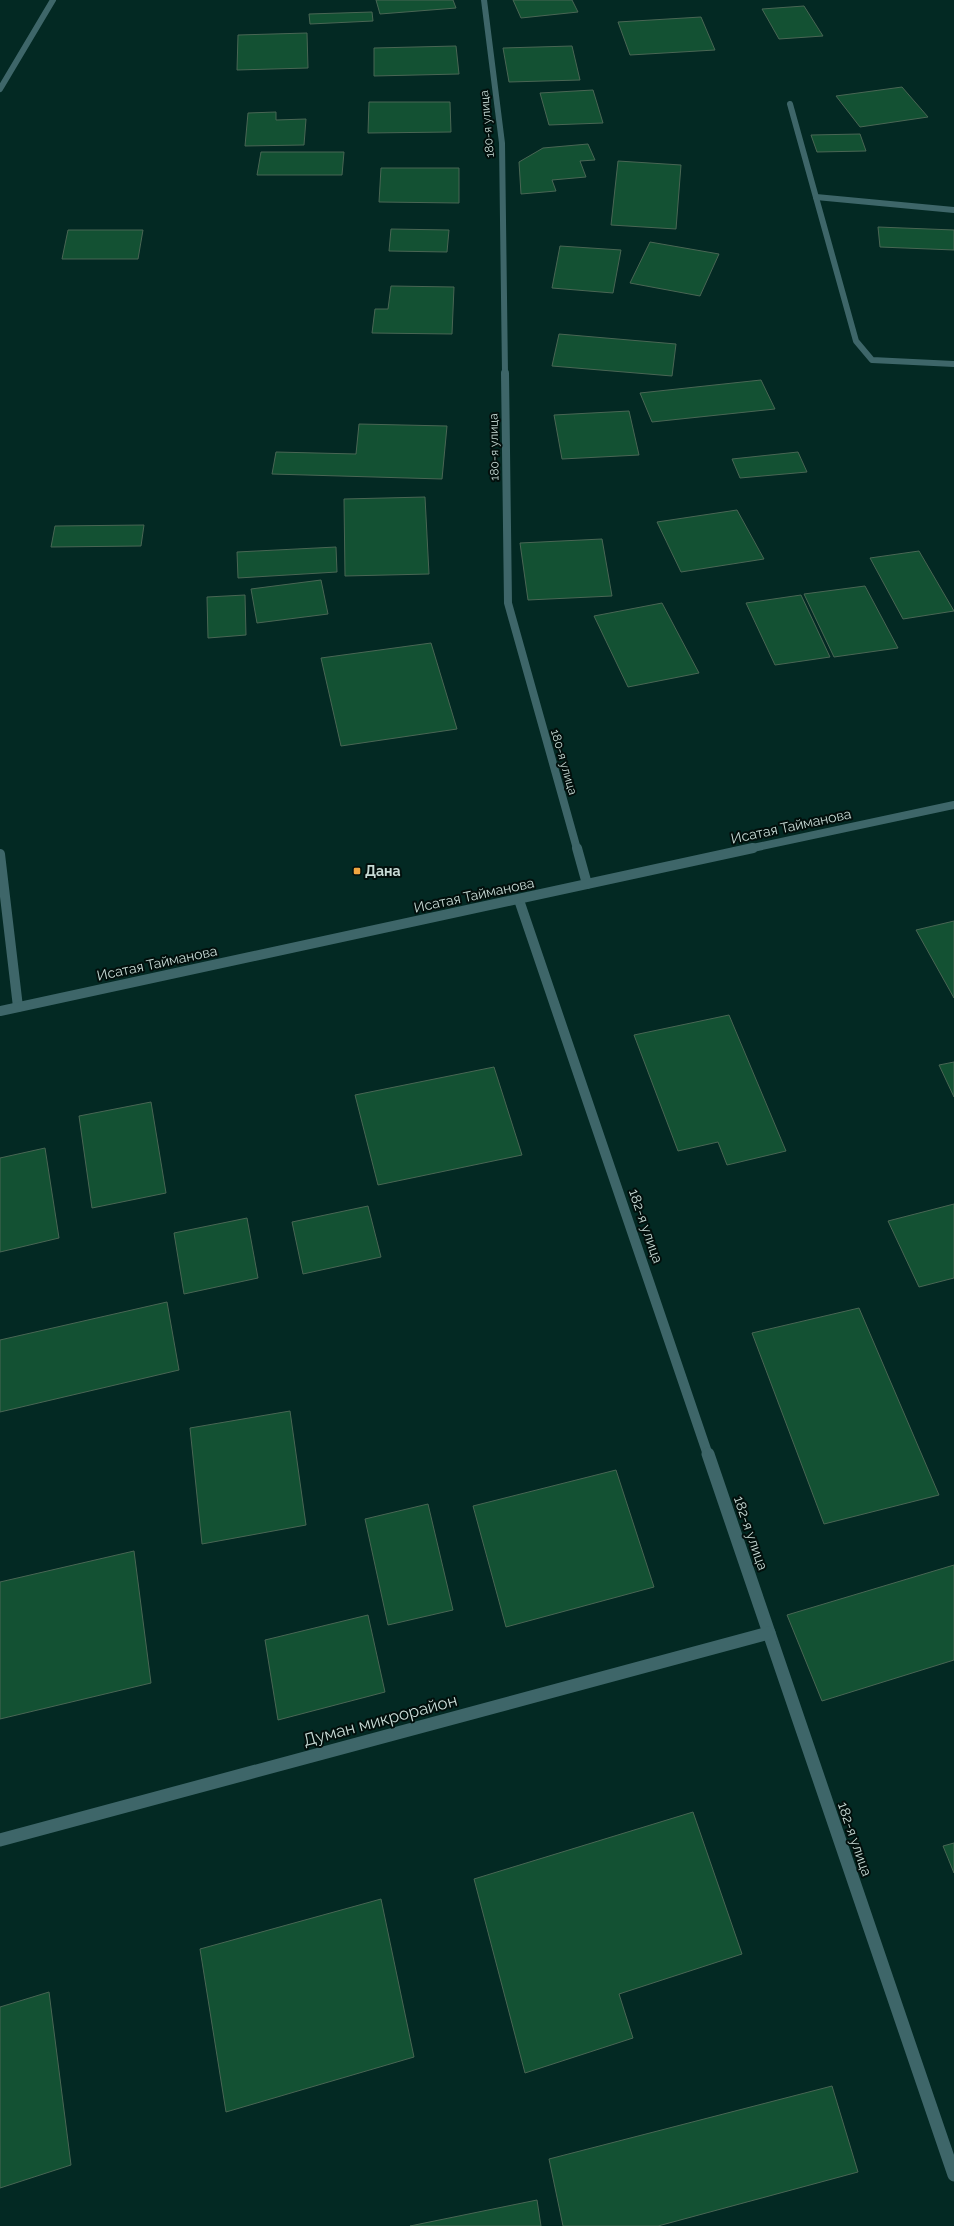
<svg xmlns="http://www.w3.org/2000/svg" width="954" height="2226" font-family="Raleway,sans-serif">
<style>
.building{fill:#135133;stroke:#496654}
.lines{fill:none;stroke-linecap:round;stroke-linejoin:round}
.service{stroke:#3e6669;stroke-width:6}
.minor-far3{stroke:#3e6669;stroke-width:6}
.minor-far2{stroke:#3e6669;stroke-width:8}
.minor-far1{stroke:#3e6669;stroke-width:10}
.minor{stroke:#3e6669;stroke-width:13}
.tertiary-far1{stroke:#3e6669;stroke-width:8}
.tertiary{stroke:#3e6669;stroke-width:10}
.poi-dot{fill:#f1a540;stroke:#020f0c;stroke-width:1.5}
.labels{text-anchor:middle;stroke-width:4;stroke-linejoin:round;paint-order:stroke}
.far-street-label{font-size:12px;fill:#c8dbd6;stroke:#020f0c}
.street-label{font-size:14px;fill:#c8dbd6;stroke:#020f0c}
.poi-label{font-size:14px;font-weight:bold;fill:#c8dbd6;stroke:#020f0c;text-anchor:start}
.near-street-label{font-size:17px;fill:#c8dbd6;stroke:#020f0c}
</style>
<rect width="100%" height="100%" fill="#032923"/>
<g class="building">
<path d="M376,0H453L456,8L380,14Z"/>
<path d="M513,0H572L578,12L521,18Z"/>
<path d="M804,6L823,36L779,39L762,9Z"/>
<path d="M372,12L373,21L310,24L309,14Z"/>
<path d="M701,17L715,50L630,55L618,22Z"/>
<path d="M307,33L308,68L237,70L238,35Z"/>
<path d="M456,46L459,74L374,76V48Z"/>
<path d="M572,46L580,80L509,82L503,48Z"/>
<path d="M902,87L928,117L860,127L836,96Z"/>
<path d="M593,90L603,123L549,125L540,93Z"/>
<path d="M369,102H450L451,132L368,133Z"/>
<path d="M276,112V120L306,119L304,145L245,146L248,113Z"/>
<path d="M860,134L866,151L817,152L811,135Z"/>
<path d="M588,144L595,160L580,161L586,177L552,180L556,191L521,194L519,162L543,148Z"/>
<path d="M261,152H344L342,175H257Z"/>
<path d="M618,161L681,165L676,229L611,225Z"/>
<path d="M381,168H459V203L379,202Z"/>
<path d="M878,227L954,230V250L880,247Z"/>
<path d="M391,229L449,230L447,252L389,251Z"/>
<path d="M68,230H143L138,259H62Z"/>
<path d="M650,242L719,254L700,296L630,283Z"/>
<path d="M560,246L621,250L613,293L552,288Z"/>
<path d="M391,286L454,287L452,334L372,333L375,309H388Z"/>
<path d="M559,334L676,344L672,376L552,366Z"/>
<path d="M761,380L775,409L652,422L640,393Z"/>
<path d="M629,411L639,455L562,459L554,415Z"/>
<path d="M359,424L447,426L442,479L272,474L276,452L356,454Z"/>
<path d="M798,452L807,472L740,478L732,459Z"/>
<path d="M425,497L429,574L345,576L344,499Z"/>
<path d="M737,510L764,559L681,572L657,522Z"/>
<path d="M144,525L141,546L51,547L55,526Z"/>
<path d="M602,539L612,596L528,600L520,543Z"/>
<path d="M336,547L337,572L238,578L237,552Z"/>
<path d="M919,551L954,611L903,619L870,558Z"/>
<path d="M321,580L328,614L257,623L251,589Z"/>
<path d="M865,586L898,648L834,657L804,594Z"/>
<path d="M245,595L246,635L208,638L207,597Z"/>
<path d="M801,595L830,657L775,665L746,603Z"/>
<path d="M662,603L699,673L628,687L594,616Z"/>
<path d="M431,643L457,729L341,746L321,658Z"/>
<path d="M954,921V998L916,930Z"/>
<path d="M729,1015L786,1151L727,1165L718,1142L678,1151L634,1035Z"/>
<path d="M954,1062V1097L939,1065Z"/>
<path d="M494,1067L522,1155L378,1185L355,1095Z"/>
<path d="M151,1102L166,1193L92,1208L79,1116Z"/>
<path d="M45,1148L59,1238L0,1252V1158Z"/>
<path d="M954,1204V1278L919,1287L888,1221Z"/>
<path d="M368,1206L381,1257L303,1274L292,1222Z"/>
<path d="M247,1218L258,1278L184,1294L174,1233Z"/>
<path d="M167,1302L179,1370L0,1412V1340Z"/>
<path d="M859,1308L939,1495L824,1524L752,1333Z"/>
<path d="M290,1411L306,1525L202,1544L190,1428Z"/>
<path d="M616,1470L654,1587L506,1627L473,1506Z"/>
<path d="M428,1504L453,1610L388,1625L365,1519Z"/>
<path d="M134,1551L151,1683L0,1719V1582Z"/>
<path d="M954,1565V1660L822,1701L787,1615Z"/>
<path d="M368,1615L385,1692L278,1720L265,1640Z"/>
<path d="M693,1812L742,1954L619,1994L633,2038L525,2073L474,1879Z"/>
<path d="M954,1843V1873L943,1846Z"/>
<path d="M381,1899L414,2057L226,2112L200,1949Z"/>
<path d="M49,1992L71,2165L0,2188V2007Z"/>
<path d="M832,2086L858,2172L658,2226H563L549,2159Z"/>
<path d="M537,2200L541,2226H410Z"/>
</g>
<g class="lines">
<path class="service" d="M816,197L954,210"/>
<g class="minor-far3">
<path d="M484,0L502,143L505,374"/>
<path d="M0,89L53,0"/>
<path d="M790,104L856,341L872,360L954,364"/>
</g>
<path class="minor-far2" d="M505,373L508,603L577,849"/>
<g class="minor-far1">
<path d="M577,848L587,884"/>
<path d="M0,854L18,1007"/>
<path d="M519,900L708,1455"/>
</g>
<g class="minor">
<path d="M708,1454L954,2175"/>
<path d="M0,1840L769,1633"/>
</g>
<path class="tertiary-far1" d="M748,849L954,805"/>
<path class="tertiary" d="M0,1011L753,848"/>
</g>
<rect class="poi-dot" x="353" y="867" width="8" height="8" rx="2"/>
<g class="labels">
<g class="far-street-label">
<text transform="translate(487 124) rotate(-95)" y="4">180-я улица</text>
<text transform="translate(494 447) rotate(-91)" y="4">180-я улица</text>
<text transform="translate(564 762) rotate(74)" y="4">180-я улица</text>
</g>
<g class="street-label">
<text transform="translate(791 826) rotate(-12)" y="5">Исатая Тайманова</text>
<text transform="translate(474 895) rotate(-12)" y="5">Исатая Тайманова</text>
<text transform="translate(157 963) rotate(-12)" y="5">Исатая Тайманова</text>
<text transform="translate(646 1226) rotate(71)" y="5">182-я улица</text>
<text transform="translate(751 1533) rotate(71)" y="5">182-я улица</text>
<text transform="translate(855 1839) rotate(71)" y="5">182-я улица</text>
</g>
<g class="poi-label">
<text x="365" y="876">Дана</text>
</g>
<g class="near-street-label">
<text transform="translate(380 1720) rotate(-15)" y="6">Думан микрорайон</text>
</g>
</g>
</svg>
